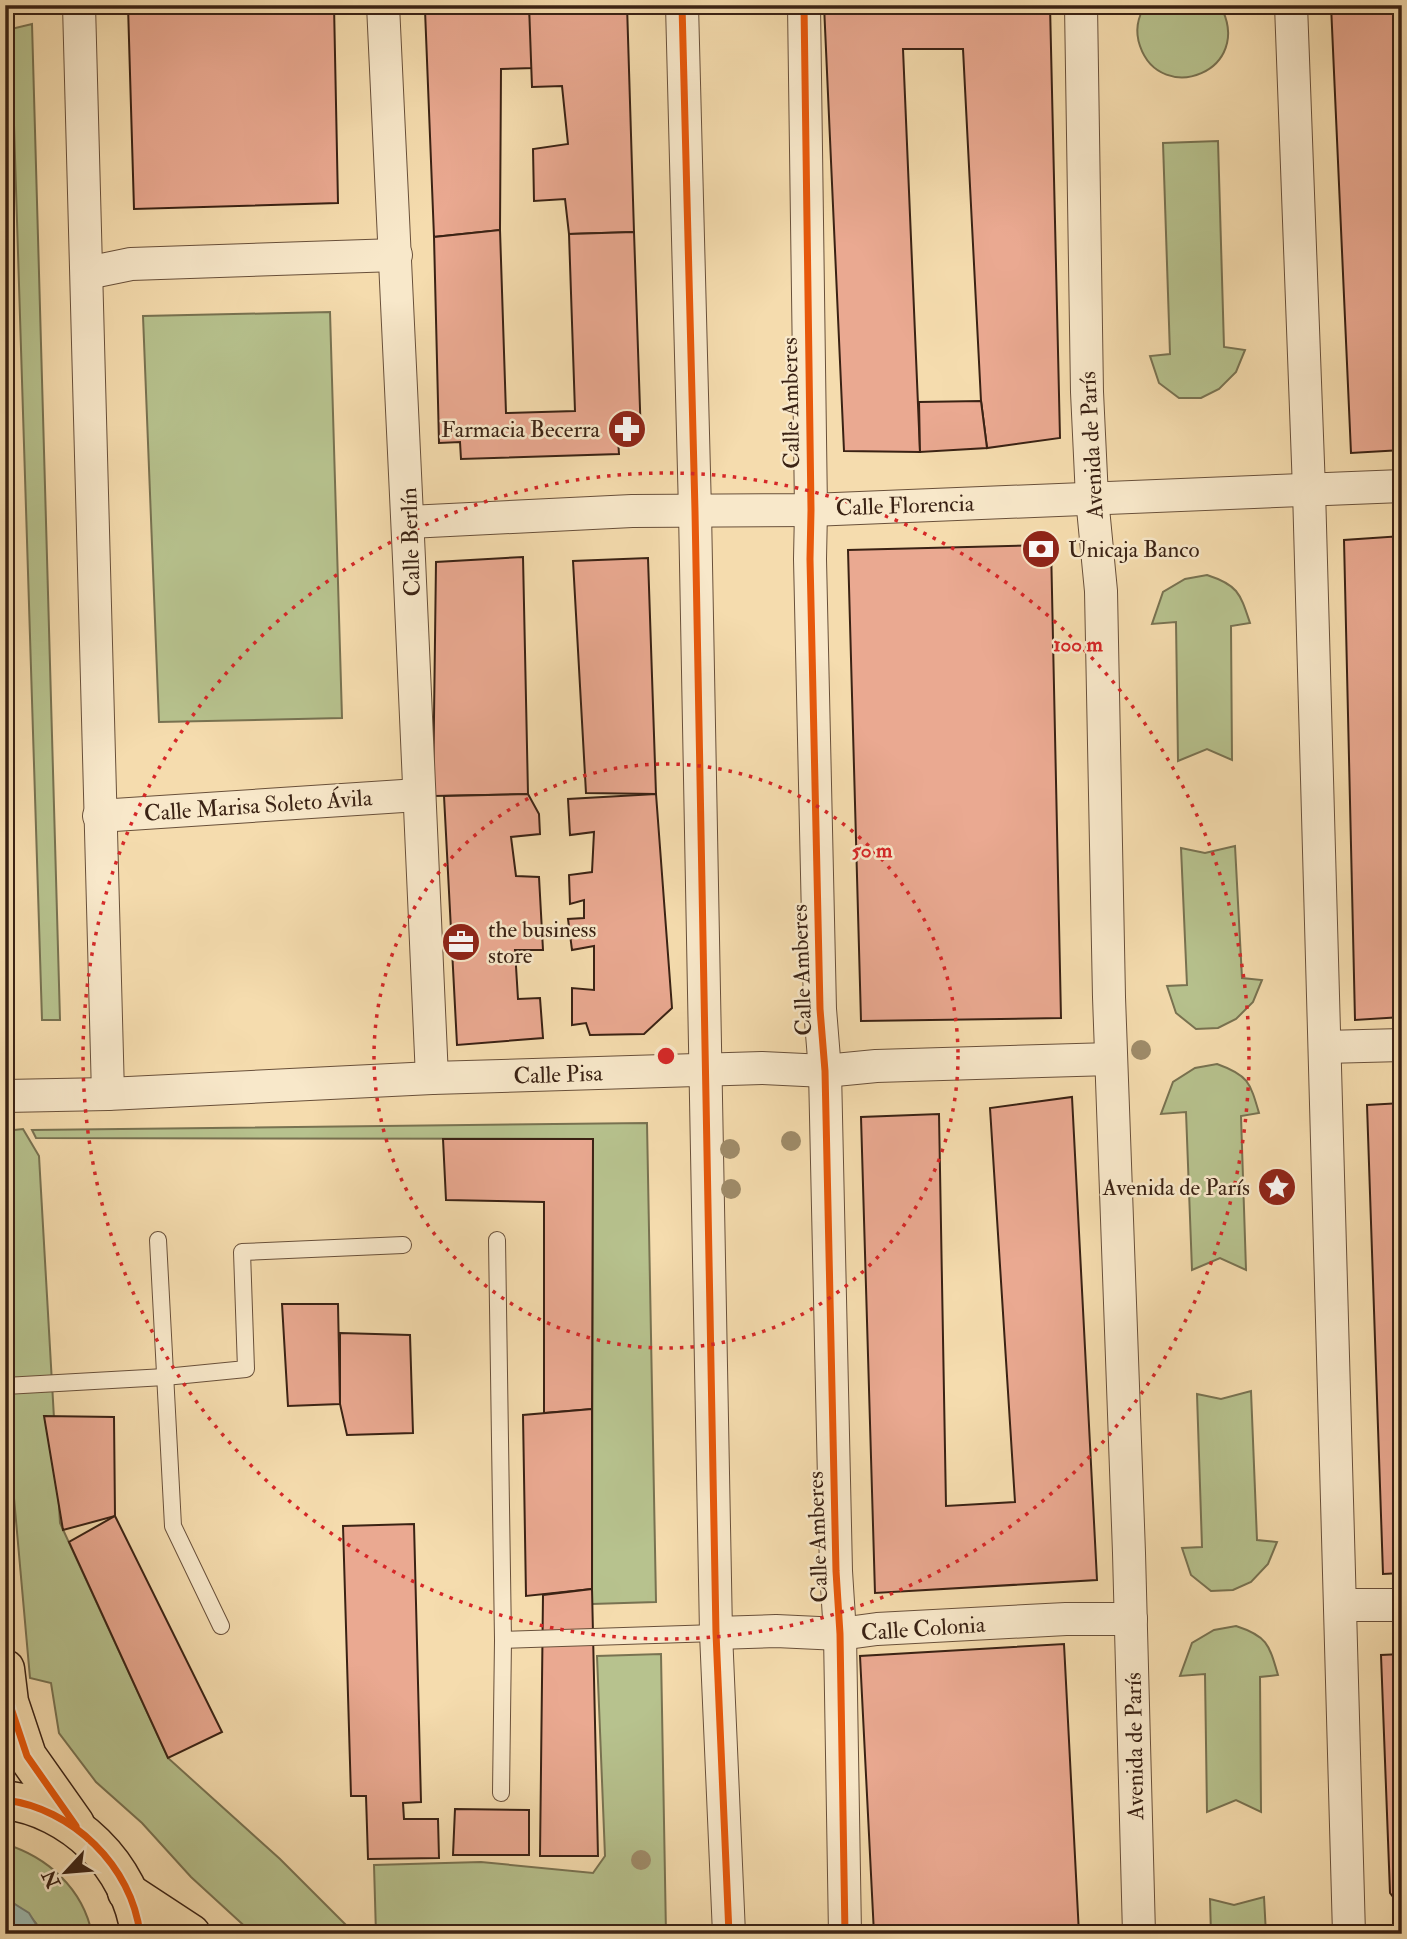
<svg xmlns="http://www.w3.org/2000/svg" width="1407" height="1939" font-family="'IM FELL Double Pica',serif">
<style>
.green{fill:#b7c28e;stroke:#787251;stroke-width:2}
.water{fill:#9dbab0;stroke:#757d72;stroke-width:2}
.building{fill:#eaa991;stroke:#3a2214;stroke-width:2}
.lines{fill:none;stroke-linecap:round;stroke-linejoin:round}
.service-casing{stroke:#69503a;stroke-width:18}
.minor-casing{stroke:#69503a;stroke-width:34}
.primary-casing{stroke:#3a2214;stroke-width:41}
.service{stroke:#f8e8ca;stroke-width:16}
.minor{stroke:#f8e8ca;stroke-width:32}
.primary{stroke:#f5dcae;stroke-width:38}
.cycleway-casing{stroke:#f8e8ca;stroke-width:11}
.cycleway{stroke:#e8590c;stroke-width:7}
.tree{fill:#9f8c6a}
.ring{fill:none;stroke:#d62828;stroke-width:3.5;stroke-dasharray:3.5 7}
.labels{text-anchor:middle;stroke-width:5;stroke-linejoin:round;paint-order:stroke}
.street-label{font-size:23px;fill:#3a2214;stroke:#f8e8ca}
.poi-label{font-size:23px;fill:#3a2214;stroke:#f8e8ca;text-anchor:end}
.centre{fill:#d62828;stroke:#f8e8ca;stroke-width:3.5}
.ring-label{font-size:21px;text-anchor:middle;font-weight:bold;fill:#d62828;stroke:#f8e8ca;stroke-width:5;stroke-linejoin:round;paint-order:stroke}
</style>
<rect width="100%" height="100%" fill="#f5dcae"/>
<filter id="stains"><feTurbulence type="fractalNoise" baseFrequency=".00286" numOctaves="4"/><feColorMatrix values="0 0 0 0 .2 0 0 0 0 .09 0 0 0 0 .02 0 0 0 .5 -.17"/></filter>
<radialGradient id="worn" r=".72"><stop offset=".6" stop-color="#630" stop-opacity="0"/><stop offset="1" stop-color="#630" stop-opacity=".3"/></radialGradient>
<g class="green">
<path d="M1146,5H1220C1256,71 1161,107 1140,46C1135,32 1137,17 1146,5Z"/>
<path d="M32,24L60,1020H42L11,29Z"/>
<path d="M1218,141L1224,347L1245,350L1236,372L1219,389L1201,398H1179L1159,383L1150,356L1170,354L1163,143Z"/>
<path d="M330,312L342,718L159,722L143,316Z"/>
<path d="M1207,575C1238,585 1240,593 1250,623L1231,626L1232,760L1207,749L1178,761L1176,622L1152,624L1163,592L1185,579Z"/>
<path d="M1235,846L1242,978L1262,980L1253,1002L1236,1019L1218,1028L1196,1029L1176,1013L1167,986L1187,985L1181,848L1205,853Z"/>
<path d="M1217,1064C1248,1075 1250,1082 1259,1113L1241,1116L1246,1270L1220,1258L1192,1270L1186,1112L1161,1114L1173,1082L1195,1068Z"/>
<path d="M647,1123L656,1602L592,1604L593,1139L36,1138L32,1130Z"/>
<path d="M23,1129L39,1156L60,1523L168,1758L280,1859L355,1934H253L251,1932L191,1877L142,1823L96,1782L59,1733L51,1683L30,1678L5,1397V1131Z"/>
<path d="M1251,1391L1257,1540L1277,1542L1268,1564L1251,1582L1233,1590L1211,1591L1191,1575L1182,1548L1202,1547L1197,1394L1221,1399Z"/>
<path d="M1236,1626C1267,1636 1269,1644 1278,1675L1260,1677L1261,1812L1236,1800L1207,1812L1205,1674L1180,1676L1192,1643L1214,1630Z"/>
<path d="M661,1654L666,1934H376L374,1865L481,1862L593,1873L605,1856L597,1656Z"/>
<path d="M5,1844C48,1857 83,1889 92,1934H42C36,1918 20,1907 5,1898Z"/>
<path d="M1264,1897L1266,1934H1211L1210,1899L1234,1905Z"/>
</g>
<path class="water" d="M5,1898L29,1913L42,1934H5Z"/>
<g class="building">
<path d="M334,5L338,203L134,209L128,6Z"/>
<path d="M529,5L534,68L501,69L500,230L434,237L425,10Z"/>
<path d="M529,5H627L634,232L569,234L565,199L534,201L533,149L568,144L562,86L532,87Z"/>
<path d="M824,5H1050L1060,438L987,448L981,401L963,49H903L920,452L844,451Z"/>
<path d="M1331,5H1402V450L1351,453Z"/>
<path d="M500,230L506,413L575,411L569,234L634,232L641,438L618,439L619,454L461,459L460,442L439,443L434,237Z"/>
<path d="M981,401L987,448L920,452L919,402Z"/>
<path d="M1402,536V1017L1355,1020L1344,540Z"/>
<path d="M1051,545L1061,1018L861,1021L848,550Z"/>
<path d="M523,557L528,794L433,796L436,562Z"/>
<path d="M648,558L656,794L586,793L573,561Z"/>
<path d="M528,794L539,814L540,834L511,837L516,876L539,877L543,950H515L518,999L540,998L543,1038L457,1045L444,796Z"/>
<path d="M656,794L672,1008L644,1034L590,1035L586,1023L572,1025V988L594,990V946L572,950L568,919L584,918V900L570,904L569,875L592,872L594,832L570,835L568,799Z"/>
<path d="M1072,1097L1097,1580L875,1593L861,1117L939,1114L946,1506L1015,1502L990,1108Z"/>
<path d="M1402,1103V1573L1383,1574L1367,1105Z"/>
<path d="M443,1139H593L592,1409L544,1413V1202L446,1200Z"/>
<path d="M282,1304H338L340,1404L288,1406Z"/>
<path d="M340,1333L410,1335L413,1433L347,1435L340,1404Z"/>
<path d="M592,1409V1589L526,1596L523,1415Z"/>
<path d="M44,1416L114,1417L115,1516L63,1530Z"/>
<path d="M115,1516L222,1732L168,1758L69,1542Z"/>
<path d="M414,1524L421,1802L403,1803L404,1819H438L439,1858L368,1859L366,1796H351L343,1526Z"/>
<path d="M592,1589L598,1856H540L543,1595Z"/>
<path d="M1064,1644L1079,1934H874L860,1656Z"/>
<path d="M1402,1654V1934H1401L1400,1906L1390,1893L1381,1655Z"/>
<path d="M455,1809L529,1810V1855H453Z"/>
</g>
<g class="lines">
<defs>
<g id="service">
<path d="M158,1240L173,1526L221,1626"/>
<path d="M497,1240L503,1640L501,1793"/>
<path d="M5,1386L165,1377L246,1369L242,1252L403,1245"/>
<path d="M503,1640L716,1633"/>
</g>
<g id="minor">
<path d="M79,5L108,1094"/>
<path d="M383,5C402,363 415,720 432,1078"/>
<path d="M682,5L695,511L716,1633L729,1934"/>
<path d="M804,5L811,510L810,559L820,1009L825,1071L836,1571L840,1634L845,1934"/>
<path d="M1081,5L1087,392L1092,498L1101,591L1109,997L1129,1553L1139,1934"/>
<path d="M1291,5L1309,490L1349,1934"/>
<path d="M87,273L131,264L396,255"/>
<path d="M409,522L632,511L811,510L1402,486"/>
<path d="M99,816L418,795"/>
<path d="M1325,1047L1402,1045"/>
<path d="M5,1096L108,1094L432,1078L762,1068L825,1071L876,1066L1111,1059"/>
<path d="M1340,1605H1402"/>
<path d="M716,1633L776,1631L840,1634L877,1629L1066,1619H1131"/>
</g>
<g id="primary">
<path d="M5,1669L9,1702L27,1756L75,1824"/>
<path d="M5,1800C72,1808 132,1866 140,1934"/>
<path d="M127,1892L191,1934"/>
</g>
</defs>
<use href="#service" class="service-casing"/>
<use href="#minor" class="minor-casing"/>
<use href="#primary" class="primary-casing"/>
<use href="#service" class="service"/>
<use href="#minor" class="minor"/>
<use href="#primary" class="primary"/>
<defs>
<g id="cycleway">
<path d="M682,5L695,511L716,1633L729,1934"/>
<path d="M804,5L811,510L810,559L820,1009L825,1071L836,1571L840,1634L845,1934"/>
<path d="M5,1669L9,1702L27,1756L76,1826"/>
<path d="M5,1800C72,1808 132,1866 140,1934"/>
</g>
</defs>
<use href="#cycleway" class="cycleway-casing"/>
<use href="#cycleway" class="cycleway"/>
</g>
<g class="tree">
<circle cx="1141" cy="1050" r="10"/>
<circle cx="791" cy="1141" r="10"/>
<circle cx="730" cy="1149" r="10"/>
<circle cx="731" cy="1189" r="10"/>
<circle cx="641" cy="1860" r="10"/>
</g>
<g class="ring">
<circle cx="666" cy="1056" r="292"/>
<circle cx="666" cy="1056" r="583"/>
</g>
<defs>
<symbol id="pharmacy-disc" viewBox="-11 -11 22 22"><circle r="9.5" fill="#8f2418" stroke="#f8e8ca"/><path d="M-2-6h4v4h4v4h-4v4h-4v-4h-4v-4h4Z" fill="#fff"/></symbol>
<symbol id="bank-disc" viewBox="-11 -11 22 22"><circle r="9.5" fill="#8f2418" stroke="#f8e8ca"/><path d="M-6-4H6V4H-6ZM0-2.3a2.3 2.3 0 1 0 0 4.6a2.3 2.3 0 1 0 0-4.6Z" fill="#fff"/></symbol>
<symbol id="office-disc" viewBox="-11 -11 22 22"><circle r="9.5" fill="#8f2418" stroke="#f8e8ca"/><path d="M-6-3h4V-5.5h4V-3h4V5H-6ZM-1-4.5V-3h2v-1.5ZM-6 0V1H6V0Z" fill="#fff"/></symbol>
<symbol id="sight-disc" viewBox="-11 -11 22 22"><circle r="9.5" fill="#8f2418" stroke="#f8e8ca"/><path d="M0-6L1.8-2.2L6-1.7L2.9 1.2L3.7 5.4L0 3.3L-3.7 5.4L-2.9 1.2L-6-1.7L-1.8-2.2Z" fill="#fff"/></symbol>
</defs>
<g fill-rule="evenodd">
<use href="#pharmacy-disc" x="605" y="407" width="44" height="44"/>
<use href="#bank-disc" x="1019" y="527" width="44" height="44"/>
<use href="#office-disc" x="439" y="920" width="44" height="44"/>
<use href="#sight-disc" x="1255" y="1165" width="44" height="44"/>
</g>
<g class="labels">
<g class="street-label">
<text transform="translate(790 403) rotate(-91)" y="8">Calle Amberes</text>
<text transform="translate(1091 445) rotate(-93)" y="8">Avenida de París</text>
<text transform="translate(905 505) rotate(-2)" y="8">Calle Florencia</text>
<text transform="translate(410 542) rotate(-92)" y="8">Calle Berlín</text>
<text transform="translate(258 805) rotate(-4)" y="8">Calle Marisa Soleto Ávila</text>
<text transform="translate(801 970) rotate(-92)" y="8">Calle Amberes</text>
<text transform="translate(558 1074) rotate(-2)" y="8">Calle Pisa</text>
<text transform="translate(817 1537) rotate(-92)" y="8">Calle Amberes</text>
<text transform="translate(923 1628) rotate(-4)" y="8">Calle Colonia</text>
<text transform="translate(1134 1746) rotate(-91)" y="8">Avenida de París</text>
</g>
<g class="poi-label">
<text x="600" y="437">Farmacia Becerra</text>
<text x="1068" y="557" text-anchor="start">Unicaja Banco</text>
<text x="488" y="937" text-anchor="start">the business<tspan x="488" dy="26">store</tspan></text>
<text x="1250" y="1195">Avenida de París</text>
</g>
</g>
<circle cx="666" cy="1056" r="10" class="centre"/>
<g class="ring-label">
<text x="1078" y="651">100 m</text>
<text x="872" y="857">50 m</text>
</g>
<rect width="1407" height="1939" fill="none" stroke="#f5dcae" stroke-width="28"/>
<rect x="7" y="7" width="1393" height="1925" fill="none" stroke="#3a2214" stroke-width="3.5"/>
<rect x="14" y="14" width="1379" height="1911" fill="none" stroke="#3a2214" stroke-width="2"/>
<g transform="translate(66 1872) rotate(244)" stroke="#f8e8ca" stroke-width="5" paint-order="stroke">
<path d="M0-5L12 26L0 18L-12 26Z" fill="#3a2214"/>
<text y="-10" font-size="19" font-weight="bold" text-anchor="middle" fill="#3a2214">N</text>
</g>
<rect width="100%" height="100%" filter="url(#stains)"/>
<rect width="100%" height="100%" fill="url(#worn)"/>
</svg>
